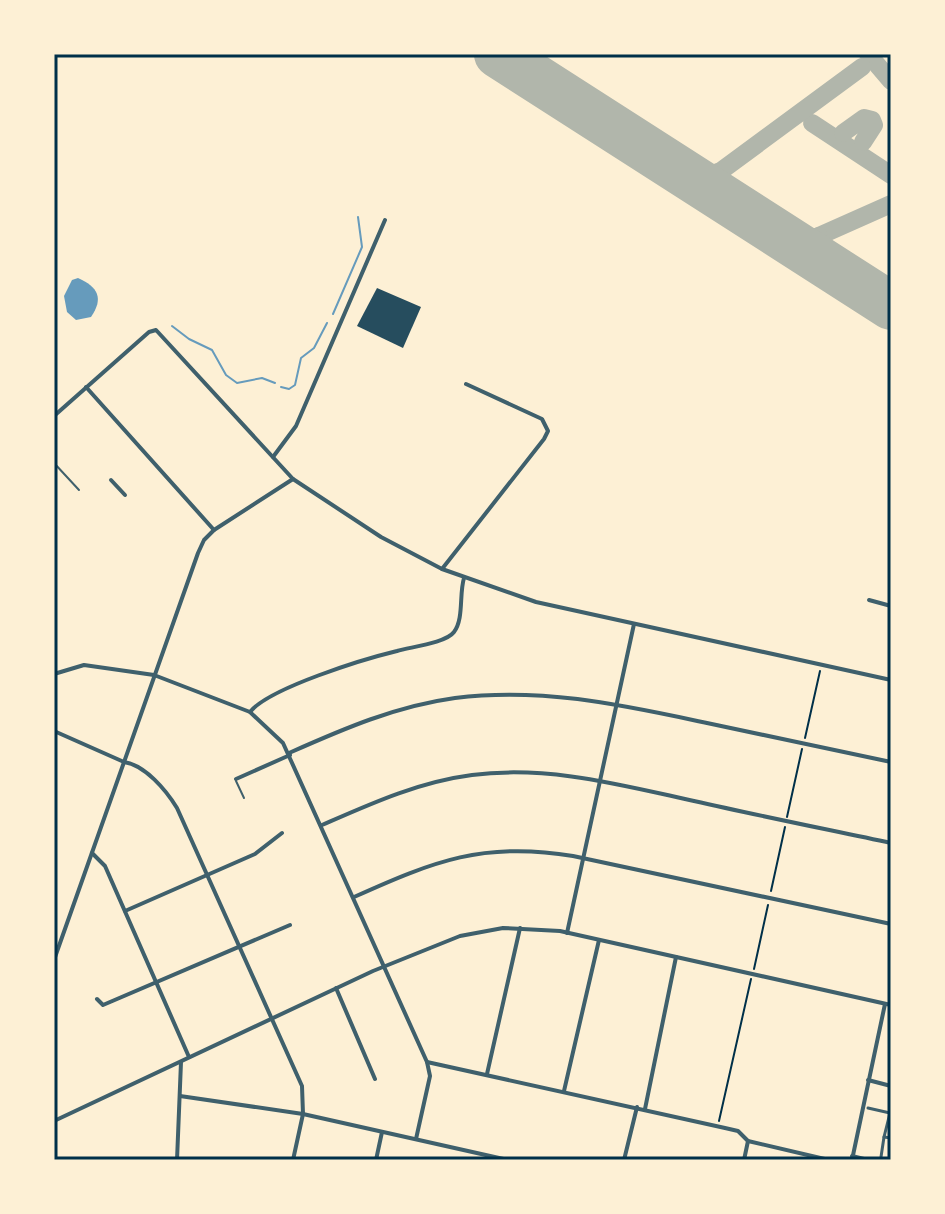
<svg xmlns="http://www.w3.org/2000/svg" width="945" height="1214" font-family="Helvetica,sans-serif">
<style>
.water{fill:#669bbc}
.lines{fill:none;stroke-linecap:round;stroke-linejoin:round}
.stream{stroke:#669bbc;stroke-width:2}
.taxiway{stroke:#b1b6ab;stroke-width:18}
.runway{stroke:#b1b6ab;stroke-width:48}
.building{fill:#264d5e}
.path{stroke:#003049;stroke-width:2}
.service{stroke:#3f606c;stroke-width:2}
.pedestrian{stroke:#3f606c;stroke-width:3}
.minor{stroke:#3f606c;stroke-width:4}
.neatline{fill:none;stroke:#003049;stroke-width:3}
</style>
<rect width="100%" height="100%" fill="#fdf0d5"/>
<path class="water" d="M78,278C98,287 104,298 91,317L76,320L67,312L64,296L72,280Z"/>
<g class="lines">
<g class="stream">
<path d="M333,314L362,247L358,217"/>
<path d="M172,326L189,339L212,350L226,375L237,383L262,378L275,383"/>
<path d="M281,387L289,389L295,385L301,358L314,348L327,323"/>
</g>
<g class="taxiway">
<path d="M868,54L891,81"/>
<path d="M812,123L891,175"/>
<path d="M843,133L864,118L872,120L874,125L863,142"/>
<path d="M718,172C712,185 715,189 724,199"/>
<path d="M689,176L702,180L710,179L862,67"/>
<path d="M819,236L891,204"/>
<path d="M784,238L797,243L819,236L812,244L813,252L820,261"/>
</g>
<path class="runway" d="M498,54L891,306"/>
</g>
<path class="building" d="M377,288L421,307L403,348L357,326Z"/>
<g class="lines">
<g class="path">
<path d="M805,738L820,671"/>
<path d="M787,817L802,749"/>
<path d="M771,891L785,827"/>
<path d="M754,969L768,905"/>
<path d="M719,1121L751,979"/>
</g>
<g class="service">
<path d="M54,463L79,490"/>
<path d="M236,781L244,798"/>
</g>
<g class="pedestrian">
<path d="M868,1108L890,1113L884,1137L891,1138"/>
<path d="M881,1157L884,1137"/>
</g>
<g class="minor">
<path d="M86,387L214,530"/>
<path d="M54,416L149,332L156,330L293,479L381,537L442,569L536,602L891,680"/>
<path d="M273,457L296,426L385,220"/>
<path d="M111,480L125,495"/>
<path d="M442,569L544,439L548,431L542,419L466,384"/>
<path d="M869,600L891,606"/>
<path d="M54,674L84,665L154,675L250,712L283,743L427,1062L430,1076L416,1139"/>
<path d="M250,712C269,688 364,659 397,651C410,647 446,643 454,632C464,619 459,594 464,578"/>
<path d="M54,731L124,762C145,765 166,790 177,808L302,1086L303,1114L293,1160"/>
<path d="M289,753C343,729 396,706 455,698C542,687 622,705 707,723C768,736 830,749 891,762"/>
<path d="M236,779L290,755"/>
<path d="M322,825C370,804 418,782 472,775C547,765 621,785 694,801C760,816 825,829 891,843"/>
<path d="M92,853L105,866L189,1057"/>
<path d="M354,897C434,861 484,841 573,856L891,924"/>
<path d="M125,911L255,854L282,833"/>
<path d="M567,933L634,624"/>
<path d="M54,960L198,553L204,540L214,530L293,479"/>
<path d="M336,988L375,1079"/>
<path d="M97,999L103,1005L290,925"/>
<path d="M427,1062L725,1128L738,1131L748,1141L829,1160"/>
<path d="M487,1074L520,928"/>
<path d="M868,1080L891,1086"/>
<path d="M564,1091L599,940"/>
<path d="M180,1096L303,1114L508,1160"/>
<path d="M645,1109L676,957"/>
<path d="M54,1121L373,971L460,936L503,928L560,931L891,1005"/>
<path d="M852,1156L868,1160"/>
<path d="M177,1160L181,1062"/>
<path d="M376,1160L382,1132"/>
<path d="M624,1160L637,1107"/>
<path d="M744,1160L748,1141"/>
<path d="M852,1160L885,1004"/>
</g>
</g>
<rect width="945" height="1214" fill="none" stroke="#fdf0d5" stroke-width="112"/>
<rect x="56" y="56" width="833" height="1102" class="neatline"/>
</svg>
